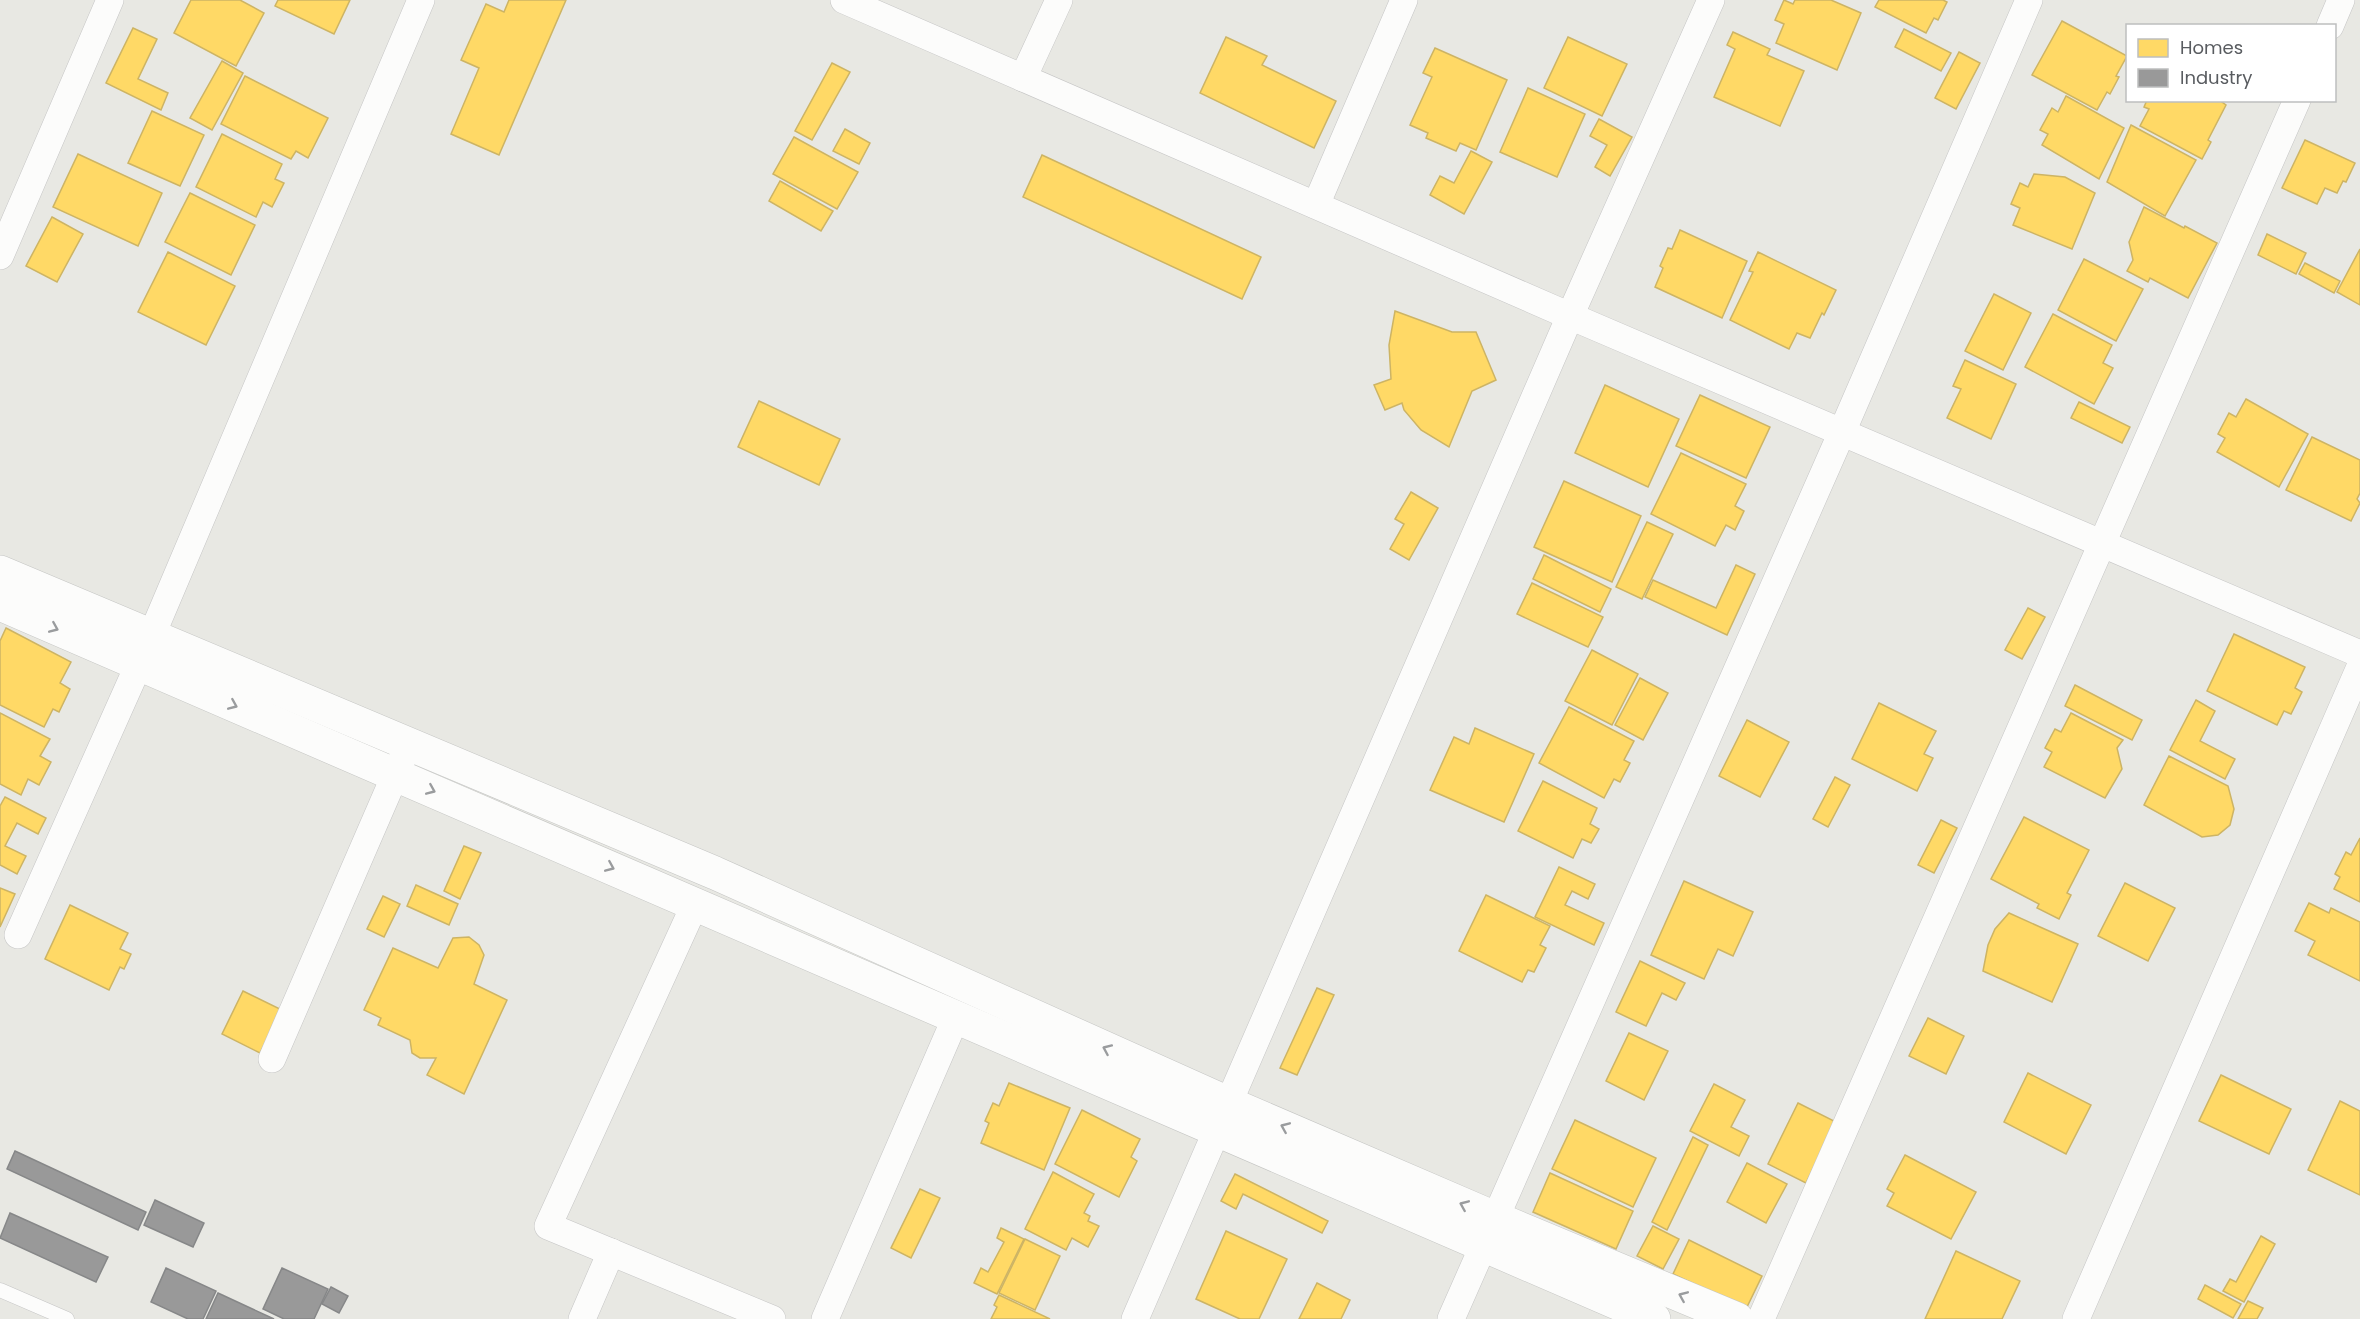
<svg xmlns="http://www.w3.org/2000/svg" width="2360" height="1319" font-family="Poppins,sans-serif">
<style>
.homes{fill:#ffd966;stroke:#cdb464;stroke-width:1.5}
.industry{fill:#999;stroke:#868788;stroke-width:1.5}
.lines{fill:none;stroke-linecap:round;stroke-linejoin:round}
.service-casing{stroke:#c5c5c5;stroke-width:15}
.minor-casing{stroke:#c5c5c5;stroke-width:28}
.secondary-casing{stroke:#c4c5c3;stroke-width:34}
.service{stroke:#fcfcfb;stroke-width:14}
.minor{stroke:#fcfcfb;stroke-width:27}
.secondary{stroke:#fcfcfb;stroke-width:33}
.oneway{stroke:#9a9c9e}
</style>
<rect width="100%" height="100%" fill="#e8e8e3"/>
<g class="homes">
<path d="M191,0H240L264,13L236,66L174,33Z"/>
<path d="M278,0H350L334,34L275,6Z"/>
<path d="M509,0H566L499,155L451,134L479,68L461,60L486,4L504,12Z"/>
<path d="M1784,0L1793,4L1795,0H1831L1861,13L1837,70L1776,43L1784,24L1775,20Z"/>
<path d="M1879,0H1943L1947,2L1938,20L1934,18L1926,33L1875,7Z"/>
<path d="M2062,21L2127,56L2116,76L2119,77L2110,94L2107,92L2097,110L2032,75Z"/>
<path d="M133,28L157,39L138,79L168,93L161,110L106,83Z"/>
<path d="M1904,29L1951,53L1941,71L1895,47Z"/>
<path d="M1733,32L1770,49L1767,55L1804,71L1780,126L1714,97L1735,49L1727,45Z"/>
<path d="M1226,37L1267,56L1262,65L1336,101L1314,148L1200,93Z"/>
<path d="M1568,37L1627,64L1602,116L1544,88Z"/>
<path d="M1435,48L1507,80L1476,150L1460,143L1456,151L1426,138L1428,133L1410,125L1432,77L1423,73Z"/>
<path d="M1959,52L1980,63L1956,109L1935,98Z"/>
<path d="M222,61L243,73L212,130L190,118Z"/>
<path d="M832,63L850,72L812,140L795,131Z"/>
<path d="M245,76L328,118L308,158L296,151L291,159L221,124Z"/>
<path d="M1528,88L1585,114L1557,177L1500,152Z"/>
<path d="M2066,96L2124,128L2099,179L2042,145L2048,134L2040,130L2052,108L2058,112Z"/>
<path d="M2147,100H2219L2226,105L2208,140L2211,142L2202,159L2140,126L2149,109L2144,107Z"/>
<path d="M152,111L204,135L180,186L128,163Z"/>
<path d="M1599,119L1632,137L1610,176L1595,167L1607,145L1590,136Z"/>
<path d="M2131,125L2196,160L2165,216L2107,182Z"/>
<path d="M845,129L870,143L859,164L833,151Z"/>
<path d="M222,134L282,164L275,179L284,183L272,207L263,202L256,217L196,187Z"/>
<path d="M794,137L858,172L837,209L773,174Z"/>
<path d="M2305,140L2355,163L2346,182L2343,181L2337,193L2325,188L2317,204L2282,188Z"/>
<path d="M1471,151L1492,162L1464,214L1430,195L1440,176L1454,183Z"/>
<path d="M78,154L162,193L138,246L53,207Z"/>
<path d="M1042,155L1261,257L1242,299L1023,197Z"/>
<path d="M2034,174L2065,177L2095,193L2072,249L2013,225L2020,208L2011,204L2020,183L2028,187Z"/>
<path d="M780,181L833,211L821,231L769,201Z"/>
<path d="M190,193L255,225L231,275L165,242Z"/>
<path d="M2144,207L2184,228L2185,226L2217,243L2188,298L2150,278L2148,282L2127,271L2133,260L2129,242Z"/>
<path d="M52,217L83,234L57,282L26,266Z"/>
<path d="M1680,230L1747,261L1722,318L1655,287L1663,268L1660,266L1668,248L1672,249Z"/>
<path d="M2267,234L2306,253L2296,274L2258,255Z"/>
<path d="M2360,249V305L2337,292Z"/>
<path d="M168,252L235,286L206,345L138,312Z"/>
<path d="M1758,252L1836,290L1824,315L1822,313L1810,338L1797,333L1789,349L1730,320L1753,272L1749,271Z"/>
<path d="M2084,259L2143,289L2116,341L2058,310Z"/>
<path d="M2305,263L2340,281L2334,293L2299,274Z"/>
<path d="M1994,294L2031,313L2003,370L1965,351Z"/>
<path d="M1395,311L1452,332H1476L1496,380L1472,391L1449,447L1421,430L1404,410L1402,403L1385,410L1374,385L1391,379L1389,345Z"/>
<path d="M2053,314L2112,345L2103,363L2113,368L2094,404L2025,367Z"/>
<path d="M1965,360L2016,384L1991,439L1947,418L1961,389L1953,386Z"/>
<path d="M1605,385L1679,419L1648,487L1575,453Z"/>
<path d="M1700,395L1770,427L1746,478L1676,446Z"/>
<path d="M2246,399L2308,434L2279,487L2217,452L2225,438L2218,434L2229,413L2236,417Z"/>
<path d="M759,401L840,439L819,485L738,447Z"/>
<path d="M2079,402L2130,427L2122,443L2071,418Z"/>
<path d="M2312,437L2360,460V493L2357,499L2360,503L2351,521L2286,490Z"/>
<path d="M1681,453L1746,484L1735,506L1744,511L1735,530L1726,525L1715,546L1651,514Z"/>
<path d="M1564,481L1641,516L1612,582L1534,547Z"/>
<path d="M1411,492L1438,508L1409,560L1390,549L1404,524L1395,519Z"/>
<path d="M1647,522L1673,534L1642,599L1616,587Z"/>
<path d="M1544,555L1611,589L1600,612L1533,579Z"/>
<path d="M1736,565L1755,574L1727,635L1645,597L1653,580L1716,608Z"/>
<path d="M1532,583L1603,617L1588,647L1517,614Z"/>
<path d="M2028,608L2045,617L2022,659L2005,650Z"/>
<path d="M6,628L71,662L60,683L70,689L59,712L53,709L44,727L0,705V641Z"/>
<path d="M2234,634L2305,667L2295,688L2302,692L2291,714L2284,711L2277,725L2207,691Z"/>
<path d="M1592,650L1638,674L1612,725L1565,701Z"/>
<path d="M1640,678L1668,693L1643,740L1615,725Z"/>
<path d="M2075,685L2142,720L2132,740L2065,706Z"/>
<path d="M2196,700L2215,711L2200,741L2235,759L2225,779L2170,750Z"/>
<path d="M1879,703L1936,731L1924,754L1933,758L1917,791L1852,759Z"/>
<path d="M1569,707L1634,741L1624,760L1630,763L1620,782L1614,779L1604,798L1539,763Z"/>
<path d="M0,713L50,739L40,756L51,762L39,785L28,779L21,795L0,784Z"/>
<path d="M2071,713L2123,740L2117,748L2122,769L2105,798L2044,767L2052,752L2045,748L2055,729L2061,732Z"/>
<path d="M1747,720L1789,742L1760,797L1719,776Z"/>
<path d="M1475,728L1534,754L1504,822L1430,790L1454,737L1469,744Z"/>
<path d="M2169,756L2228,786L2234,809L2230,825L2218,835L2202,837L2144,805Z"/>
<path d="M1835,777L1850,785L1828,827L1813,819Z"/>
<path d="M1543,781L1597,808L1590,824L1599,829L1591,843L1582,839L1573,858L1518,831Z"/>
<path d="M5,797L46,818L38,834L17,823L5,846L26,856L17,874L0,865V806Z"/>
<path d="M2024,817L2089,850L2067,893L2071,895L2059,919L2037,908L2039,904L1991,879Z"/>
<path d="M1941,820L1957,828L1934,873L1918,865Z"/>
<path d="M2360,838V902L2334,889L2340,877L2335,874L2346,852L2351,855Z"/>
<path d="M464,846L481,853L460,899L444,891Z"/>
<path d="M1559,867L1595,884L1588,899L1572,891L1565,905L1604,923L1594,945L1535,917Z"/>
<path d="M1684,881L1753,912L1733,956L1718,949L1704,979L1651,955Z"/>
<path d="M2125,883L2175,908L2148,961L2098,936Z"/>
<path d="M416,885L458,904L449,925L407,906Z"/>
<path d="M0,888L15,894L0,927Z"/>
<path d="M1486,895L1550,926L1540,945L1546,948L1534,972L1528,970L1522,982L1459,951Z"/>
<path d="M383,896L400,904L384,937L367,929Z"/>
<path d="M2309,903L2329,913L2331,908L2360,922V981L2308,955L2315,941L2295,931Z"/>
<path d="M70,905L128,933L120,949L131,954L124,969L120,967L109,990L45,959Z"/>
<path d="M2009,913L2078,944L2052,1002L1983,971L1988,945L1995,929Z"/>
<path d="M469,937L479,945L484,955L474,984L507,1000L464,1094L427,1075L436,1058H420L412,1053L410,1040L378,1025L381,1018L364,1010L393,948L438,968L453,938Z"/>
<path d="M1640,961L1685,983L1676,1000L1662,993L1646,1026L1616,1012Z"/>
<path d="M1317,988L1334,995L1297,1075L1280,1068Z"/>
<path d="M243,991L282,1010L260,1053L222,1034Z"/>
<path d="M1928,1018L1964,1036L1946,1074L1909,1056Z"/>
<path d="M1629,1033L1668,1051L1644,1100L1606,1081Z"/>
<path d="M2028,1073L2091,1105L2066,1154L2004,1122Z"/>
<path d="M2221,1075L2291,1109L2269,1154L2199,1121Z"/>
<path d="M1009,1083L1070,1108L1044,1170L981,1143L989,1123L985,1121L993,1103L999,1106Z"/>
<path d="M1714,1084L1745,1100L1731,1127L1749,1136L1739,1156L1690,1131Z"/>
<path d="M2340,1101L2360,1111V1195L2308,1170Z"/>
<path d="M1798,1103L1836,1122L1806,1183L1768,1164Z"/>
<path d="M1082,1110L1140,1139L1131,1157L1137,1161L1119,1197L1055,1164Z"/>
<path d="M1575,1120L1656,1158L1633,1207L1552,1169Z"/>
<path d="M1693,1137L1708,1145L1667,1230L1652,1222Z"/>
<path d="M1905,1155L1976,1192L1951,1239L1887,1206L1894,1193L1887,1189Z"/>
<path d="M1747,1163L1787,1184L1766,1223L1727,1202Z"/>
<path d="M1053,1172L1094,1194L1084,1213L1090,1216L1088,1221L1099,1226L1088,1247L1072,1238L1066,1250L1025,1229Z"/>
<path d="M1550,1173L1633,1211L1616,1249L1533,1212Z"/>
<path d="M1235,1174L1328,1221L1322,1233L1243,1194L1236,1209L1221,1201Z"/>
<path d="M920,1189L940,1198L911,1258L891,1248Z"/>
<path d="M1653,1226L1679,1239L1663,1269L1637,1256Z"/>
<path d="M1001,1228L1024,1239L997,1294L974,1283L981,1268L988,1272L1004,1242L997,1238Z"/>
<path d="M1226,1231L1287,1259L1259,1319H1240L1196,1299Z"/>
<path d="M2261,1236L2275,1244L2244,1302L2223,1291L2230,1279L2236,1282Z"/>
<path d="M1025,1239L1060,1256L1035,1310L999,1293Z"/>
<path d="M1689,1240L1762,1276L1746,1309L1673,1274Z"/>
<path d="M1956,1251L2020,1281L2002,1319H1925Z"/>
<path d="M1317,1283L1350,1300L1341,1319H1299Z"/>
<path d="M2205,1285L2241,1304L2233,1318L2198,1299Z"/>
<path d="M999,1295L1050,1319H991L997,1307L994,1305Z"/>
<path d="M2248,1301L2263,1308L2257,1319H2238Z"/>
</g>
<g class="industry">
<path d="M15,1151L146,1212L138,1230L7,1169Z"/>
<path d="M155,1200L204,1223L193,1247L144,1225Z"/>
<path d="M10,1213L108,1257L96,1282L0,1238Z"/>
<path d="M166,1268L216,1291L203,1319H188L151,1302Z"/>
<path d="M282,1268L328,1289L314,1319H284L263,1309Z"/>
<path d="M331,1287L348,1296L339,1313L322,1304Z"/>
<path d="M218,1293L274,1319H206Z"/>
</g>
<g class="lines">
<defs>
<path id="service" d="M0,1290L67,1319"/>
<g id="minor">
<path d="M844,0L1570,316L2360,654"/>
<path d="M2330,26L2341,0"/>
<path d="M1023,78L1059,0"/>
<path d="M1316,205L1404,0"/>
<path d="M0,256L110,0"/>
<path d="M695,904L548,1226L772,1319"/>
<path d="M18,935L151,637L421,0"/>
<path d="M272,1059L403,757"/>
<path d="M582,1319L611,1252"/>
<path d="M825,1319L956,1017"/>
<path d="M1135,1319L1570,316L1711,0"/>
<path d="M1451,1319L1842,432L2029,0"/>
<path d="M1761,1319L2297,100"/>
<path d="M2076,1319L2360,667"/>
</g>
<g id="secondary">
<path d="M0,572L715,873L1228,1103L1495,1218L1737,1319"/>
<path d="M0,604L1654,1319"/>
</g>
</defs>
<use href="#service" class="service-casing"/>
<use href="#minor" class="minor-casing"/>
<use href="#secondary" class="secondary-casing"/>
<use href="#service" class="service"/>
<use href="#minor" class="minor"/>
<use href="#secondary" class="secondary"/>
</g>
<defs><path id="oneway-chevron" d="M-2-3.5L2.5 0L-2 3.5" fill="none" stroke-width="1.6" stroke-linecap="round" stroke-linejoin="round" transform="scale(1.5)"/></defs>
<g class="oneway">
<use href="#oneway-chevron" transform="translate(54 628) rotate(23)"/>
<use href="#oneway-chevron" transform="translate(233 705) rotate(23)"/>
<use href="#oneway-chevron" transform="translate(431 790) rotate(23)"/>
<use href="#oneway-chevron" transform="translate(610 867) rotate(23)"/>
<use href="#oneway-chevron" transform="translate(1107 1049) rotate(-156)"/>
<use href="#oneway-chevron" transform="translate(1285 1127) rotate(-157)"/>
<use href="#oneway-chevron" transform="translate(1464 1205) rotate(-157)"/>
<use href="#oneway-chevron" transform="translate(1683 1296) rotate(-157)"/>
</g>
<rect x="2126" y="24" width="210" height="78" fill="#ffffff" stroke="#bdbebf" stroke-width="1.5"/>
<rect x="2138" y="39" width="30" height="18" fill="#ffd966" stroke="#bdbebf" stroke-width="1.5"/>
<text x="2180" y="54" font-size="18" fill="#595c60">Homes</text>
<rect x="2138" y="69" width="30" height="18" fill="#999999" stroke="#bdbebf" stroke-width="1.5"/>
<text x="2180" y="84" font-size="18" fill="#595c60">Industry</text>
</svg>
